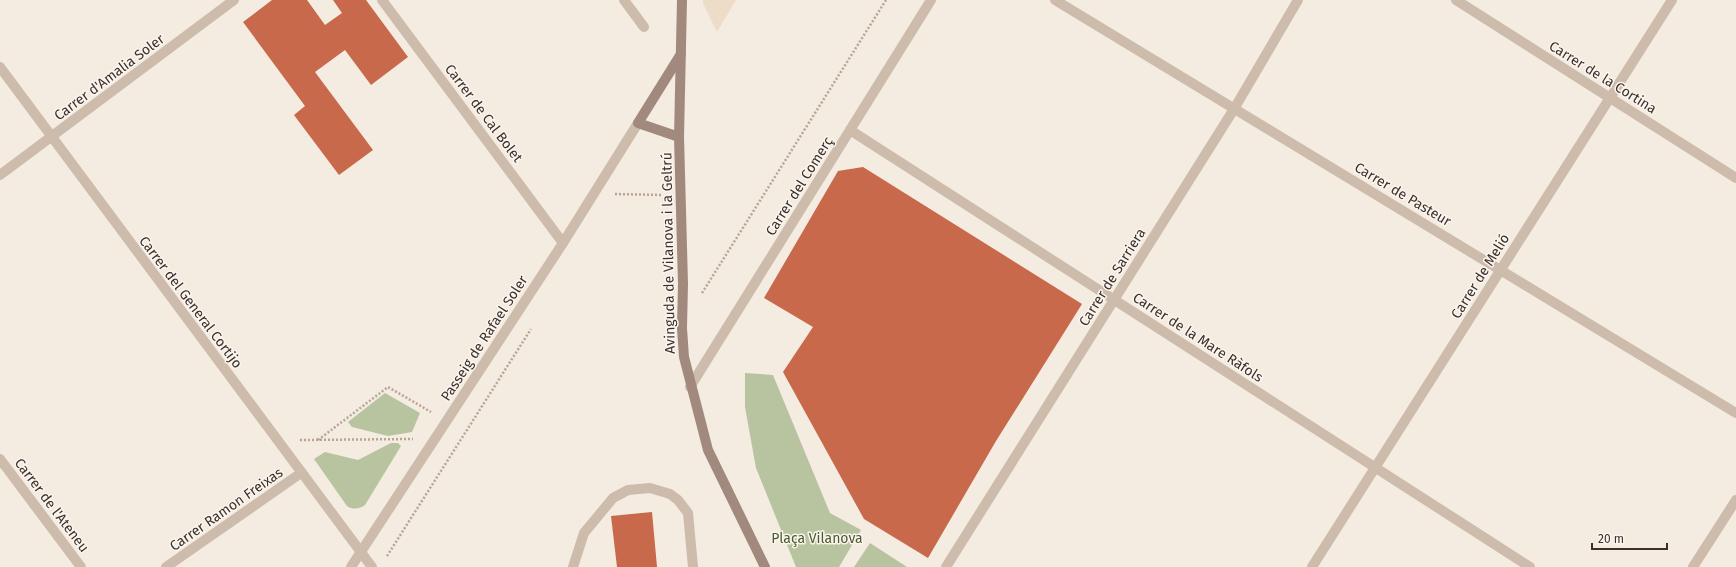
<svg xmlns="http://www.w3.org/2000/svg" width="1736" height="567" font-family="'Fira Sans',sans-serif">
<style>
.green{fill:#b8c4a0}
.plaza{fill:#ecdcc8}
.building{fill:#c8694b}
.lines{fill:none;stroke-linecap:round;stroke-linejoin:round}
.path{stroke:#b9a596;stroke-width:2.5;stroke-dasharray:2 2;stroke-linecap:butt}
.lane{stroke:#cdbbac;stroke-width:10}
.street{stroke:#cdbbac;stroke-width:10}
.secondary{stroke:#a18a7d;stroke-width:10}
.labels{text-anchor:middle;stroke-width:3;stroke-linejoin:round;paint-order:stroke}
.street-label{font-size:14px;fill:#3b302b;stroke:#fbf5ee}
.park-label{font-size:14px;fill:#4a5a2e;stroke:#fbf5ee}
</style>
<rect width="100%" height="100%" fill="#f4ebe1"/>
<g class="green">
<path d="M745,373L773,375L830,513L861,530L839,567H796L756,468L745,407Z"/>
<path d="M385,393L420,413L412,432L388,436L352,427L348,422Z"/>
<path d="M391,443H398L401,446L365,505C360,509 353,510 347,506L314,459L325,452L358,460Z"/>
<path d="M870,543L907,567H854Z"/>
</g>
<path class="plaza" d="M703,0H736L717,32L703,3Z"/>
<g class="building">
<path d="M272,0H307L325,25L342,13L333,0H366L408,57L371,85L345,50L315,72L373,150L339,175L294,115L305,106L243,22Z"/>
<path d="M863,167L1082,304L996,441L928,558L864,519L783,372L813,327L764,298L838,171Z"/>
<path d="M652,512L657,567H617L611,516Z"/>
</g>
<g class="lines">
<g class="path">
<path d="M615,194L662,195"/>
<path d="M702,293L886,0"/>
<path d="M300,440L413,439"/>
<path d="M318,440L388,387L431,412"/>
<path d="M387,556L531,329"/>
</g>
<path class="lane" d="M573,567L584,533L613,498L628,490L650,488L670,494L678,500L688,513L693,567"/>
<g class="street">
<path d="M382,0L563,243"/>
<path d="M624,0L644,27"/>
<path d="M1055,0L1736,413"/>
<path d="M1456,0L1736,178"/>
<path d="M0,67L372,567"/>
<path d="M850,130L1530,567"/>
<path d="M0,175L234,0"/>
<path d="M690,387L931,0"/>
<path d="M0,459L81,567"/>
<path d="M166,567L301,473"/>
<path d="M351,567L563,243L638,123"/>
<path d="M946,567L1234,109L1298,0"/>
<path d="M1312,567L1672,0"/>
<path d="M1693,567L1736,500"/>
</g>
<g class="secondary">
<path d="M682,0L679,137L683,284L682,328L684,357L708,450L765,567"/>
<path d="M679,137L638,123L681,54"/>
</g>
</g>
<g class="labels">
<g class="street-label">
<text transform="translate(109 77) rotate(-37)" y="5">Carrer d'Amalia Soler</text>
<text transform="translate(1603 77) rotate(32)" y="5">Carrer de la Cortina</text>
<text transform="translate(484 113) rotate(53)" y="5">Carrer de Cal Bolet</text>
<text transform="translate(799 186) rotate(-58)" y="5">Carrer del Comerç</text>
<text transform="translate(1403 194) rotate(31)" y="5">Carrer de Pasteur</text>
<text transform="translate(668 253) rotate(-91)" y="5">Avinguda de Vilanova i la Geltrú</text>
<text transform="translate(1480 276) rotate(-58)" y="5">Carrer de Melió</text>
<text transform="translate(1112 277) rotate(-58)" y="5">Carrer de Sarriera</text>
<text transform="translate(191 302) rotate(53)" y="5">Carrer del General Cortijo</text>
<text transform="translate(1198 337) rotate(33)" y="5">Carrer de la Mare Ràfols</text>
<text transform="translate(484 338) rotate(-57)" y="5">Passeig de Rafael Soler</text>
<text transform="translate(52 505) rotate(53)" y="5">Carrer de l'Ateneu</text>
<text transform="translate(226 509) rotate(-35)" y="5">Carrer Ramon Freixas</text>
</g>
<g class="park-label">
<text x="817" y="543">Plaça Vilanova</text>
</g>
</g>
<path d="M1592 543v6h75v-6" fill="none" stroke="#3b302b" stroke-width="2"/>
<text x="1598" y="543" font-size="12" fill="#3b302b" stroke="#fbf5ee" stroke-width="3" paint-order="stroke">20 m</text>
</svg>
